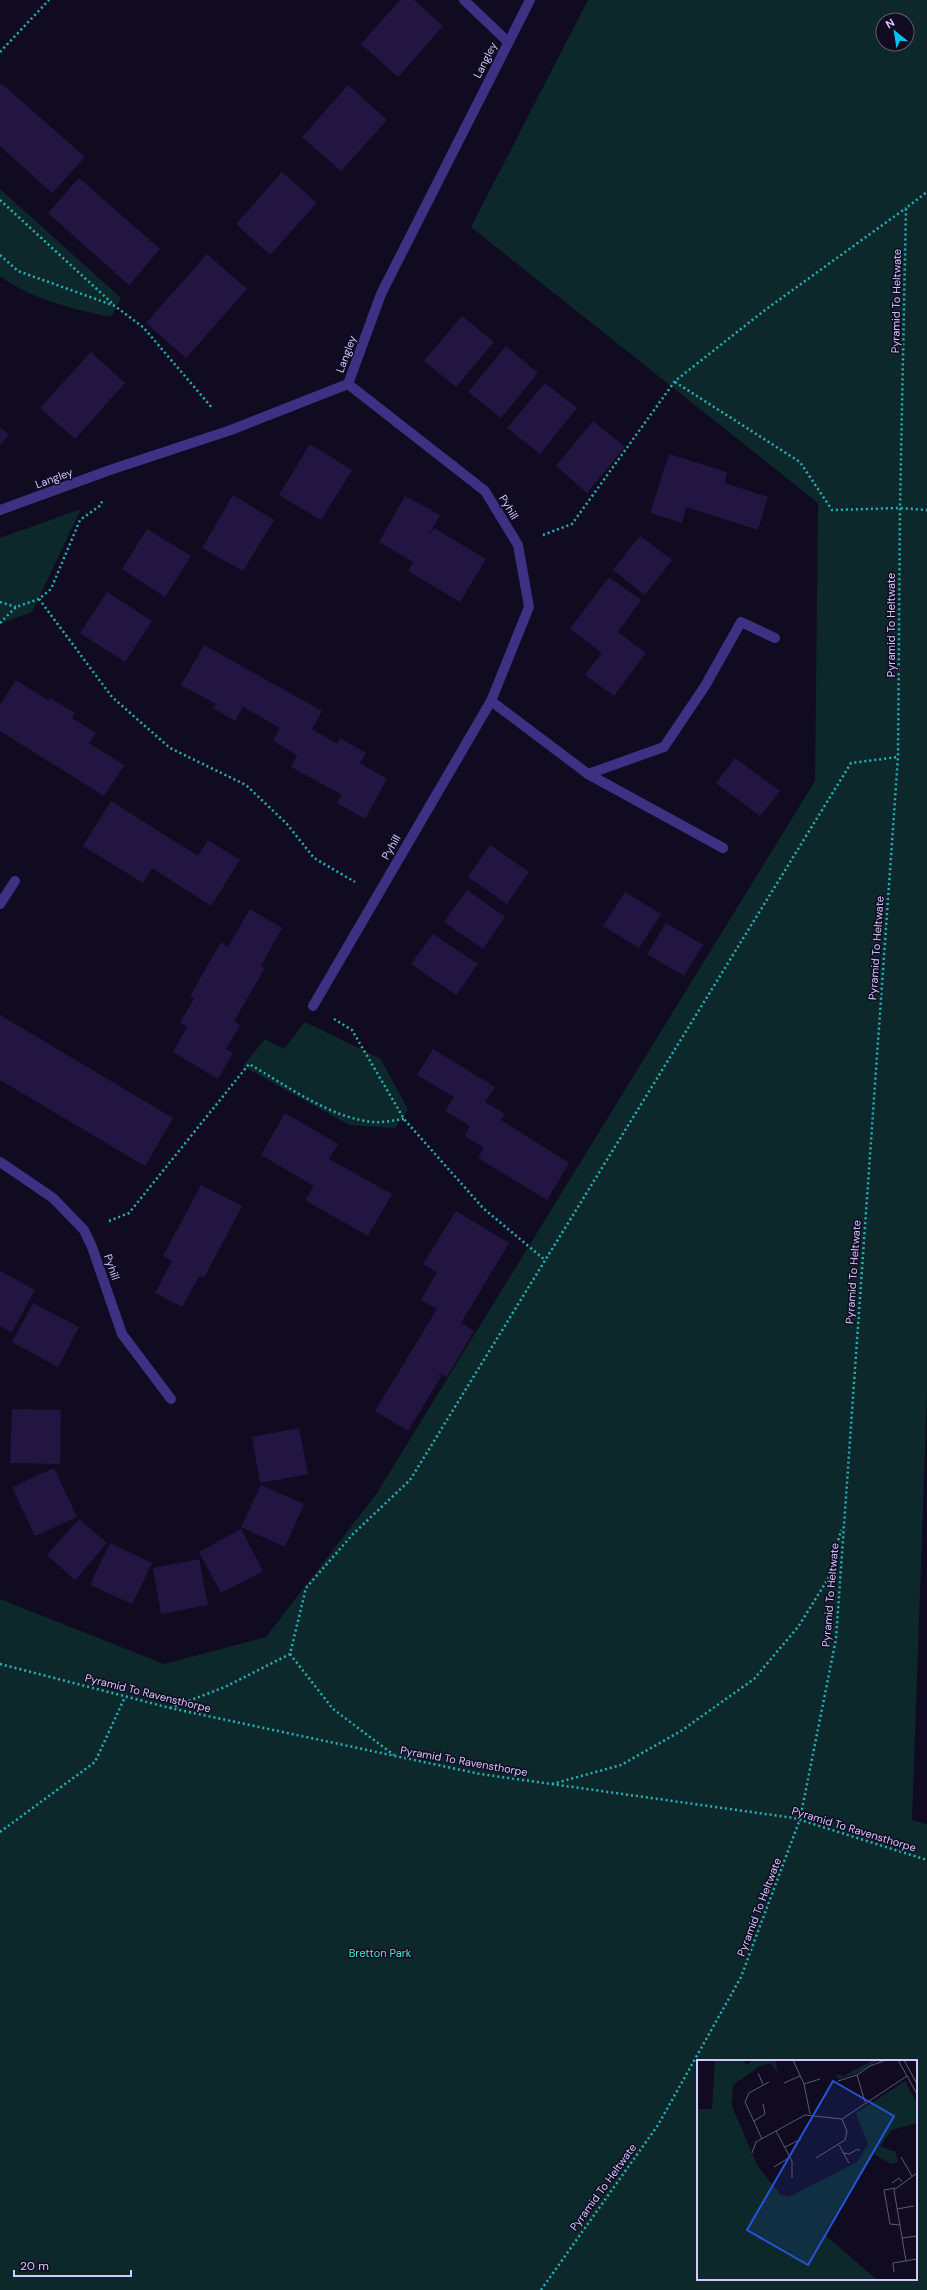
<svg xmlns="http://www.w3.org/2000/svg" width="927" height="2290" font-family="'DM Sans',sans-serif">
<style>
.green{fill:#0d282a;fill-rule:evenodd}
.building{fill:#221542}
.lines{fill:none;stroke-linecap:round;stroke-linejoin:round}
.path{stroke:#23b4ba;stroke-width:2.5;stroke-dasharray:2 3;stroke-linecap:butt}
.service{stroke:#3c3183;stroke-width:10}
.minor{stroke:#3c3183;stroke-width:10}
.labels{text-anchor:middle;stroke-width:3;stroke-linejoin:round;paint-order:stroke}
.street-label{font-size:11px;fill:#d4c9ff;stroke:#100b20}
.park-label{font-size:11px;fill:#4be9d0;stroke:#100b20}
.inset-road{fill:none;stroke:#5e5779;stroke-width:1}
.view{fill:#2654da;fill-opacity:0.15;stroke:#2654da;stroke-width:2}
.inset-edge{fill:none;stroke:#d4c9ff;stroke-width:2}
</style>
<rect width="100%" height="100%" fill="#100b20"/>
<g class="green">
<path d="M588,0H927V1391L912,1820L927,1824V2290H0V1599L164,1664L266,1637L377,1493L815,781L818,503L471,227ZM883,20H907V44H883ZM698,2061H916V2279H698Z"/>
<path d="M0,189L121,298L111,317C73,309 32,300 0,276Z"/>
<path d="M81,509L32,612L0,624V538Z"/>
<path d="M305,1022L381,1059L408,1110L395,1128L349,1125L243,1066L265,1039L284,1049Z"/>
</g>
<g class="building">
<path d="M400,0H414L443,26L398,77L361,44Z"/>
<path d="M2,84L85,157L52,193L0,146V86Z"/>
<path d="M348,85L387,120L341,171L302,137Z"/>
<path d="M282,172L317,203L270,255L236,224Z"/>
<path d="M79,178L160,249L129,285L48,213Z"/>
<path d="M207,254L247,289L186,358L146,323Z"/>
<path d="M462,316L494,342L456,387L424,361Z"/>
<path d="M506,346L538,373L501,418L468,392Z"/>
<path d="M91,352L125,383L75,439L40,408Z"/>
<path d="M545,383L577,408L540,454L507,428Z"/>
<path d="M593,421L625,447L587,493L556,466Z"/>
<path d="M0,427L9,435L0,445Z"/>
<path d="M310,444L352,470L321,520L279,495Z"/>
<path d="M669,454L727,472L725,483L768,497L758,530L686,507L682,523L650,513Z"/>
<path d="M233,495L274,520L243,571L202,548Z"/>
<path d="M405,496L440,515L427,538L434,528L486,559L460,602L408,571L413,562L379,542Z"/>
<path d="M147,529L191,556L165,597L122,569Z"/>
<path d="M640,536L672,560L645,595L613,570Z"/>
<path d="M609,577L641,600L618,632L646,653L614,696L585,675L602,653L570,629Z"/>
<path d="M107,592L152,621L125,662L80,633Z"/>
<path d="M204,645L322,711L312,729L337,744L340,738L366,753L360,763L387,779L365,819L337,803L342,795L291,767L297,755L273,741L280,728L243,707L235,721L213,708L216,704L181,685Z"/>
<path d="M16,680L49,701L50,698L75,713L72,718L96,733L89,743L124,765L104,796L0,731V705Z"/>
<path d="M735,758L780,791L760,816L716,783Z"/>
<path d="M111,801L198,856L208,840L240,860L211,906L152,868L143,883L83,846Z"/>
<path d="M490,845L529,872L507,904L468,877Z"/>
<path d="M467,890L505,917L483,949L444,922Z"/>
<path d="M625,892L661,914L639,948L603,926Z"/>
<path d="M250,909L282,928L261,966L265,968L234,1021L240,1025L226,1049L233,1053L218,1079L173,1052L187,1027L180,1023L194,998L190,996L221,942L228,947Z"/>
<path d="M666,923L703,945L684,976L647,954Z"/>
<path d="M433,934L478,964L456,995L411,964Z"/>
<path d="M0,1015L173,1118L145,1166L0,1080Z"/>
<path d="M433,1049L495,1087L485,1102L505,1114L501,1120L569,1163L547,1200L478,1158L484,1148L465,1136L470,1126L445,1111L454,1097L417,1075Z"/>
<path d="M285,1113L338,1144L329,1159L392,1194L368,1236L305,1200L314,1186L261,1155Z"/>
<path d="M201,1185L242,1206L204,1278L199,1276L182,1307L155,1293L172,1261L163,1256Z"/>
<path d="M456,1211L509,1243L461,1323L474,1331L447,1377L422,1363L442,1375L408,1431L375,1411L437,1309L421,1300L437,1272L423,1264Z"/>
<path d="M0,1271L35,1290L12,1332L0,1326Z"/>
<path d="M33,1303L79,1327L58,1367L12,1342Z"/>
<path d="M12,1409L61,1410L60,1464L10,1463Z"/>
<path d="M299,1428L308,1474L260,1483L252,1437Z"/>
<path d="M54,1468L77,1517L35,1536L12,1487Z"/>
<path d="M261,1485L304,1504L285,1547L241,1527Z"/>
<path d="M79,1519L107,1543L75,1580L47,1555Z"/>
<path d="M241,1529L263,1571L221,1593L199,1552Z"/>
<path d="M110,1543L152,1563L132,1604L90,1585Z"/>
<path d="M199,1559L208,1605L161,1614L153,1568Z"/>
</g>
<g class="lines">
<g class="path">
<path d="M0,52L49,0"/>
<path d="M0,200L113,304"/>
<path d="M0,255L18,271L115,306L143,327L213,409"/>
<path d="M675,382L800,462L832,510L900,508L927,510"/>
<path d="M543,535L572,524L675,381L765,310L906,208"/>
<path d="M39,599L112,697L170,748L246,785L287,824L314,858L355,882"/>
<path d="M0,602L16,607"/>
<path d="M0,623L16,607L39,599L51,589L80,520L101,505L102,501"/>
<path d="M334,1019L352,1030L404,1119L483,1208L545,1260"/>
<path d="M109,1221L129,1213L249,1064C286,1085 330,1118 373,1122C383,1123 394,1120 404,1119"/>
<path d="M290,1654L333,1709L394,1755"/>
<path d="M0,1664L170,1708L480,1774L794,1818L927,1860"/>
<path d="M170,1708L225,1687L290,1654L306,1588L353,1534L410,1480L851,763L898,757"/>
<path d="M552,1784L621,1765L681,1731L754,1679L798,1627L828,1579L841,1530"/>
<path d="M0,1832L95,1762L125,1697"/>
<path d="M541,2290L658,2125L741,1977L800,1819L836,1639L898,757L900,508L906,208L927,192"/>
</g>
<path class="service" d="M0,904L15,881"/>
<g class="minor">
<path d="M464,0L508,42"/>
<path d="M0,510L110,470L231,430L348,384L381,294L530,0"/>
<path d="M491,701L588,774L723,848"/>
<path d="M588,774L664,747L705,686L741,622L775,638"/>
<path d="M313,1006L491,701L529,607L518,545L485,491L348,384"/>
<path d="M0,1162L53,1198L84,1230L92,1247L122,1334L171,1399"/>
</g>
</g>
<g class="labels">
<g class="street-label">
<text transform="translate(485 60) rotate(-63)" y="4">Langley</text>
<text transform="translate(896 301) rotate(-89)" y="4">Pyramid To Heltwate</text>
<text transform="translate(346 354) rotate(-70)" y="4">Langley</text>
<text transform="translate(54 478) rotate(-20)" y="4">Langley</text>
<text transform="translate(509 507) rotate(59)" y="4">Pyhill</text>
<text transform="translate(891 625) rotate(-90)" y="4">Pyramid To Heltwate</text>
<text transform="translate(391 847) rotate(-60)" y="4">Pyhill</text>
<text transform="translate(876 948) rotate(-86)" y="4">Pyramid To Heltwate</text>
<text transform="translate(112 1267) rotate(71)" y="4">Pyhill</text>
<text transform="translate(853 1272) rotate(-86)" y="4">Pyramid To Heltwate</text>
<text transform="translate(830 1595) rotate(-85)" y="4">Pyramid To Heltwate</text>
<text transform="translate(148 1693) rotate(14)" y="4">Pyramid To Ravensthorpe</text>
<text transform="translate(464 1761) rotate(10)" y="4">Pyramid To Ravensthorpe</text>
<text transform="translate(854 1829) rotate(17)" y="4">Pyramid To Ravensthorpe</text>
<text transform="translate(759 1907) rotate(-69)" y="4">Pyramid To Heltwate</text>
<text transform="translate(603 2187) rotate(-54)" y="4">Pyramid To Heltwate</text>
</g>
<g class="park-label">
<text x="380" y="1957">Bretton Park</text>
</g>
</g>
<g transform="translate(697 2060)">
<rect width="220" height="220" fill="#100b20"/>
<path d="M18,0H46L50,5L56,0H78L81,13L74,3L63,6L36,25L35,46L60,105L84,135L92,137L160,102L171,84L159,53L208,21L220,44V63L195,70L183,86L199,92L201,102L194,104L177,94L127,174L180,220H0V49H15ZM177,0H182L159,14L141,19L139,14L146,16Z" fill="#0d282a"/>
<path class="inset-road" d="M96,0L107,24L113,54M201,0L220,34M207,0L220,24M61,13L66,24M160,15L168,42M141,21L160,15L173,6L189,0M87,23L103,16M107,24L123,19M57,61L68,54L66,44M79,71L95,101V118M65,79L48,42L52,33L72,22M142,85L152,103M88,87L104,79M55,93L59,82L108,55L145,59L210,16M146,93L152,94L161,89L163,91M204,97L215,116M119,98L148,80L150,71L145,59M77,107L93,97M195,123L202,118L205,122M198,128L187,130L193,164L203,165M200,149L217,146M205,178L220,176M209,201L197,130L220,113M197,212L196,203L220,199"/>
<path class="view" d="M136,21L197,56L111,205L50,170Z"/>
<rect width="220" height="220" class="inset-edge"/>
</g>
<g transform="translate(895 32) rotate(330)"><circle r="19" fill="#100b20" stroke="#5e5779"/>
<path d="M0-3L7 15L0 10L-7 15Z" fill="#00c5f4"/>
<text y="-6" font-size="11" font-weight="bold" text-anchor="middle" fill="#d4c9ff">N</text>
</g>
<path d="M14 2270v6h117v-6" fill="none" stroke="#d4c9ff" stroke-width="2"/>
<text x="20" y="2270" font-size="12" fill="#d4c9ff" stroke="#100b20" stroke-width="3" paint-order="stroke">20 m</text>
</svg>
